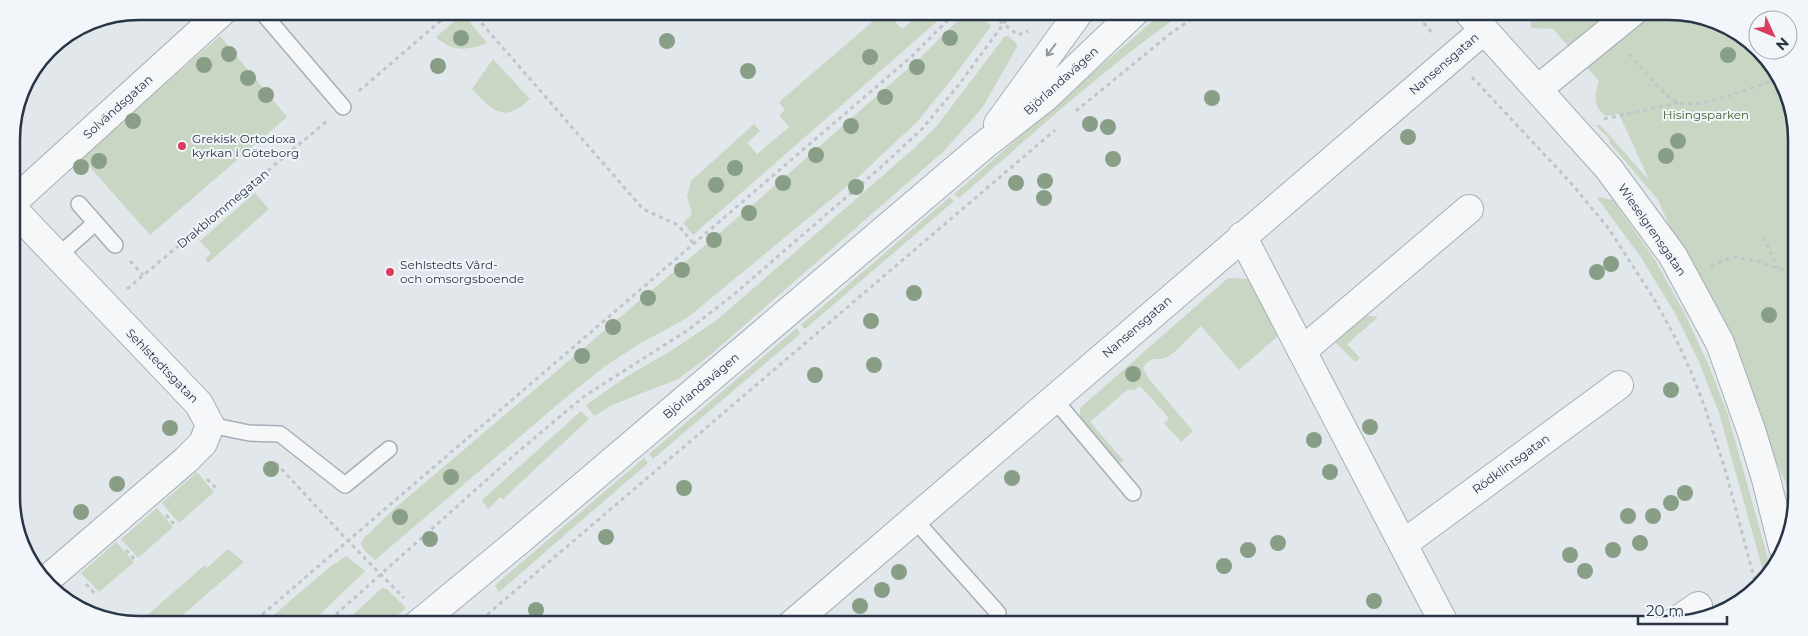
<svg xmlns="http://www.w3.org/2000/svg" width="1808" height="636" font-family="Montserrat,sans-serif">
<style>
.green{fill:#c9d6c3}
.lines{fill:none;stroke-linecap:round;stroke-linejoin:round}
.service-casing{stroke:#a6aeb7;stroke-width:18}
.minor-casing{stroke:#a6aeb7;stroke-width:30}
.tertiary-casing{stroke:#a6aeb7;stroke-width:30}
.path{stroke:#c0c5ca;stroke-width:3;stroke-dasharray:4 4;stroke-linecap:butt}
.service{stroke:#f5f7f9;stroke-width:15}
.minor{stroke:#f5f7f9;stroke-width:28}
.tertiary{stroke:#f5f7f9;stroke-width:28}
.tree{fill:#899e87}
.oneway{stroke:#8e96a0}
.poi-dot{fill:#db3d5e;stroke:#f2f5f9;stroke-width:2}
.labels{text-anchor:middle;stroke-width:4;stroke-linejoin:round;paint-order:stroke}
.street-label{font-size:12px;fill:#283546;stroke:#f2f5f9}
.park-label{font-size:12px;fill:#406334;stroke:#f2f5f9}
.poi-label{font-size:12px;fill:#283546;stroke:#f2f5f9;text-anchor:start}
.rim{fill:none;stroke:#283546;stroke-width:2.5}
</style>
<rect width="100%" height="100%" fill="#e2e7ec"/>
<g class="green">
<path d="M885,11H898L891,17L902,29L923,11H949L693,235L683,223L692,214L687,197L691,181L754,124L760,131L747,143L757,154L789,127L779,115L785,110L779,102Z"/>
<path d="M967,11H976L991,26L955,75L917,122L857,178L687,318L641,343L605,366L564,399L375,560L365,551L361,544L364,538L394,509L763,196L922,56Z"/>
<path d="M1164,11H1186C1105,67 1033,134 959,198L954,194Z"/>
<path d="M1537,11H1669L1710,18L1765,55L1796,122L1791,495L1658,200L1609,142L1610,139L1595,125H1600L1649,180L1619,114L1606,116C1593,107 1594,95 1599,81L1553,29L1531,28V22L1540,15Z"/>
<path d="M463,14L487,43C467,51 452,52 436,37Z"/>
<path d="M220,36L287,117L150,235L81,157Z"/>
<path d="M1005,36H1008L1017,44V47L982,108L944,151L709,356L678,379L612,405L594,416L586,405L626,377L672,350L717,320L911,151L936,127Z"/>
<path d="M493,59L530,99C503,124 494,111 472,89Z"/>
<path d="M255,193L269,209L208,263L205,259L211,253L200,241Z"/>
<path d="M950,197L954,201L805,329L801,325Z"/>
<path d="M1598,197L1613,200L1655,260L1685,314L1709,366L1727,412L1770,566L1764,574L1719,413L1699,362L1675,313L1640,256L1598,199Z"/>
<path d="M1228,278L1249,279L1279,335L1239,370L1201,326C1192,334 1177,352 1167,357C1157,362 1152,354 1143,368L1149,379L1193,431L1181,442L1164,423L1169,418L1140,386L1134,390H1127L1090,422L1124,461L1117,464L1080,421V408Z"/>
<path d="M1363,315L1378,317L1347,344L1360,358L1355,362L1335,342Z"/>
<path d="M797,328L800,334L653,459L649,454Z"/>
<path d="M581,411L589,419L503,499L500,497L488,509L482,500Z"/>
<path d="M644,458L648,463L499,592L495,586L501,580Z"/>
<path d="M197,472L214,492L179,523L162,503Z"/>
<path d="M157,508L173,527L138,558L121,539Z"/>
<path d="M116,542L134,562L99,592L81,573Z"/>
<path d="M228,549L244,562L171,625L137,624L205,565L207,568Z"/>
<path d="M346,556L365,571L309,625H262L330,567Z"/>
<path d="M382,588L387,589L406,608L386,625H342Z"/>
</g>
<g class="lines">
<defs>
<g id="service">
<path d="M261,11L343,107"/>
<path d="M79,204L115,245"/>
<path d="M58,256L95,223"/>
<path d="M1054,399L1133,493"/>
<path d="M210,425L249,433L280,434L345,485L389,449"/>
<path d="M914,519L998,613"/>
</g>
<g id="minor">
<path d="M1538,89L1634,11"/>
<path d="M12,203L223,11"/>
<path d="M12,208L199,404L210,425L203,443L186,460L44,582"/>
<path d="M1242,236L1445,625"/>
<path d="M1302,351L1469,209"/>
<path d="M1403,544L1619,385"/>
<path d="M1672,624L1698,606"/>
<path d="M791,625L1484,30"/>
</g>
<g id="tertiary">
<path d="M1467,11L1609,169L1673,256L1720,343L1752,433L1766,479L1783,547"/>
<path d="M998,124L1080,11"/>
<path d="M417,625L521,539L983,146L1047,96L1136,11"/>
</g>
</defs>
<use href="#service" class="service-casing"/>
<use href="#minor" class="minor-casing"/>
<use href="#tertiary" class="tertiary-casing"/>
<g class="path">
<path d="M471,11L643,209L678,225L694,244"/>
<path d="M987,11L1018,35L1028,31"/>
<path d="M1413,11L1434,35"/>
<path d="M1629,54C1639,65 1665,97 1678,103C1698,110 1756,86 1776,79"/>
<path d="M1472,77L1571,183L1609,229L1654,299L1676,339L1692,374L1705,408L1725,469L1756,585"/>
<path d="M359,91L452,11"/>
<path d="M1076,111L1170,34L1203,11"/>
<path d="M1604,119L1678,103"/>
<path d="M1763,237L1778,268"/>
<path d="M130,261L143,275"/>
<path d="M1711,266L1733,257L1757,261L1794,274"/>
<path d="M127,289L327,121"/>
<path d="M276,463L348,541L404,598"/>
<path d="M207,479L217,489"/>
<path d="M166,515L176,526"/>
<path d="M126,550L136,561"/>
<path d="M86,584L96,595"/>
<path d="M250,625L911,57L957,11"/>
<path d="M324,625L519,451L583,397L688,330L732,296L880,168L922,129L957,87L1013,11"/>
<path d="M475,625L1055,130"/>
</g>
<use href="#service" class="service"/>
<use href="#minor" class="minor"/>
<use href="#tertiary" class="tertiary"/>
</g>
<g class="tree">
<circle cx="461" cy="38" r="8"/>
<circle cx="950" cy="38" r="8"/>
<circle cx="667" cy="41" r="8"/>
<circle cx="229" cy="54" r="8"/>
<circle cx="1728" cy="55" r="8"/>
<circle cx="870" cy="57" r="8"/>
<circle cx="204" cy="65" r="8"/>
<circle cx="438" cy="66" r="8"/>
<circle cx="917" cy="67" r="8"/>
<circle cx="748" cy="71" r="8"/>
<circle cx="248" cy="78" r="8"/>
<circle cx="266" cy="95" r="8"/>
<circle cx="885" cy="97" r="8"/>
<circle cx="1212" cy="98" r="8"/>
<circle cx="133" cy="121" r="8"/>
<circle cx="1090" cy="124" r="8"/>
<circle cx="851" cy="126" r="8"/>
<circle cx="1108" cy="127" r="8"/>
<circle cx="1408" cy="137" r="8"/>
<circle cx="1678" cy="141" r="8"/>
<circle cx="816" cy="155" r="8"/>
<circle cx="1666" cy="156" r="8"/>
<circle cx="1113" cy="159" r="8"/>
<circle cx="99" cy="161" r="8"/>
<circle cx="81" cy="167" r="8"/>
<circle cx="735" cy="168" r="8"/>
<circle cx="1045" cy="181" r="8"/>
<circle cx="783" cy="183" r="8"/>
<circle cx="1016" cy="183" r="8"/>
<circle cx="716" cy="185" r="8"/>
<circle cx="856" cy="187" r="8"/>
<circle cx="1044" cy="198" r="8"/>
<circle cx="749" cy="213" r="8"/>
<circle cx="714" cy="240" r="8"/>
<circle cx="1611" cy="264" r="8"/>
<circle cx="682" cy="270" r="8"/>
<circle cx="1597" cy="272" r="8"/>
<circle cx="914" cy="293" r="8"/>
<circle cx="648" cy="298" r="8"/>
<circle cx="1769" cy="315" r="8"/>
<circle cx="871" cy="321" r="8"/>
<circle cx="613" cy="327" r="8"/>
<circle cx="582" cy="356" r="8"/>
<circle cx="874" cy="365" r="8"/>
<circle cx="1133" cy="374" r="8"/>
<circle cx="815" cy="375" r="8"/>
<circle cx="1671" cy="390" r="8"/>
<circle cx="1370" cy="427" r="8"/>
<circle cx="170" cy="428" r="8"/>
<circle cx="1314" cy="440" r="8"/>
<circle cx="271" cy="469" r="8"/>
<circle cx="1330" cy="472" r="8"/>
<circle cx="451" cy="477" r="8"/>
<circle cx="1012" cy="478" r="8"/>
<circle cx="117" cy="484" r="8"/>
<circle cx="684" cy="488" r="8"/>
<circle cx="1685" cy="493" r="8"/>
<circle cx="1671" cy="503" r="8"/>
<circle cx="81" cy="512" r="8"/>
<circle cx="1628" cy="516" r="8"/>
<circle cx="1653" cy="516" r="8"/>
<circle cx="400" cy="517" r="8"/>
<circle cx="606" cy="537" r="8"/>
<circle cx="430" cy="539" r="8"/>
<circle cx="1278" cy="543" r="8"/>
<circle cx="1640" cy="543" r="8"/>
<circle cx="1248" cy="550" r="8"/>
<circle cx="1613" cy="550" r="8"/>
<circle cx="1570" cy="555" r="8"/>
<circle cx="1224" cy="566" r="8"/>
<circle cx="1585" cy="571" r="8"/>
<circle cx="899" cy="572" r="8"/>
<circle cx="882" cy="590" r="8"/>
<circle cx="1374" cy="601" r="8"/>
<circle cx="860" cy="606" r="8"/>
<circle cx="536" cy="610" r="8"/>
</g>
<defs><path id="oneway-shaft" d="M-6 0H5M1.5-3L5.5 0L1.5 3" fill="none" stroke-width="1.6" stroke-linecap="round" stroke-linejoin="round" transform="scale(1.25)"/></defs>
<use class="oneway" href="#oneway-shaft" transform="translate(1051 50) rotate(127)"/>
<g class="poi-dot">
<circle cx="182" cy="146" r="5"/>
<circle cx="390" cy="272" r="5"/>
</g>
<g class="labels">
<g class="street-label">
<text transform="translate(1444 64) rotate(-41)" y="4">Nansensgatan</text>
<text transform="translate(1061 81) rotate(-42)" y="4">Björlandavägen</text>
<text transform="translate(118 107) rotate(-42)" y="4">Solvändsgatan</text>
<text transform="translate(223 209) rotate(-40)" y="4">Drakblommegatan</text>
<text transform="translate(1652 230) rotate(55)" y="4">Wieselgrensgatan</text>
<text transform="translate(1137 327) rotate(-41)" y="4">Nansensgatan</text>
<text transform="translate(162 366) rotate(46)" y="4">Sehlstedtsgatan</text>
<text transform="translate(701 386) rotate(-40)" y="4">Björlandavägen</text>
<text transform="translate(1511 464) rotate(-36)" y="4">Rödklintsgatan</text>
</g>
<g class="park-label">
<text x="1706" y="119">Hisingsparken</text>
</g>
<g class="poi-label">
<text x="192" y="143">Grekisk Ortodoxa<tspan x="192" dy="14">kyrkan i Göteborg</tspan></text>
<text x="400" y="269">Sehlstedts Vård-<tspan x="400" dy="14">och omsorgsboende</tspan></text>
</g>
</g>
<path d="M0 0H1808V636H0ZM139 20H1669A119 119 0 0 1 1788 139V497A119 119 0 0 1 1669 616H139A119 119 0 0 1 20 497V139A119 119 0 0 1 139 20Z" fill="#f2f5f9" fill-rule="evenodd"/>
<path class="rim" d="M139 20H1669A119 119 0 0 1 1788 139V497A119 119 0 0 1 1669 616H139A119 119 0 0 1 20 497V139A119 119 0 0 1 139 20Z"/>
<g transform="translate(1773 35) rotate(134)"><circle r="24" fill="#f2f5f9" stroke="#a1a8b1"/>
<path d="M0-4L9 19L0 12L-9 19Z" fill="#db3d5e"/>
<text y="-8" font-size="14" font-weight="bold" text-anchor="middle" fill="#283546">N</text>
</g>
<path d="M1638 616v8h89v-8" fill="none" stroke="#283546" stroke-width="2.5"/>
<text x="1646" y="616" font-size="15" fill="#283546" stroke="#f2f5f9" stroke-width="4" paint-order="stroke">20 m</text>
</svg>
